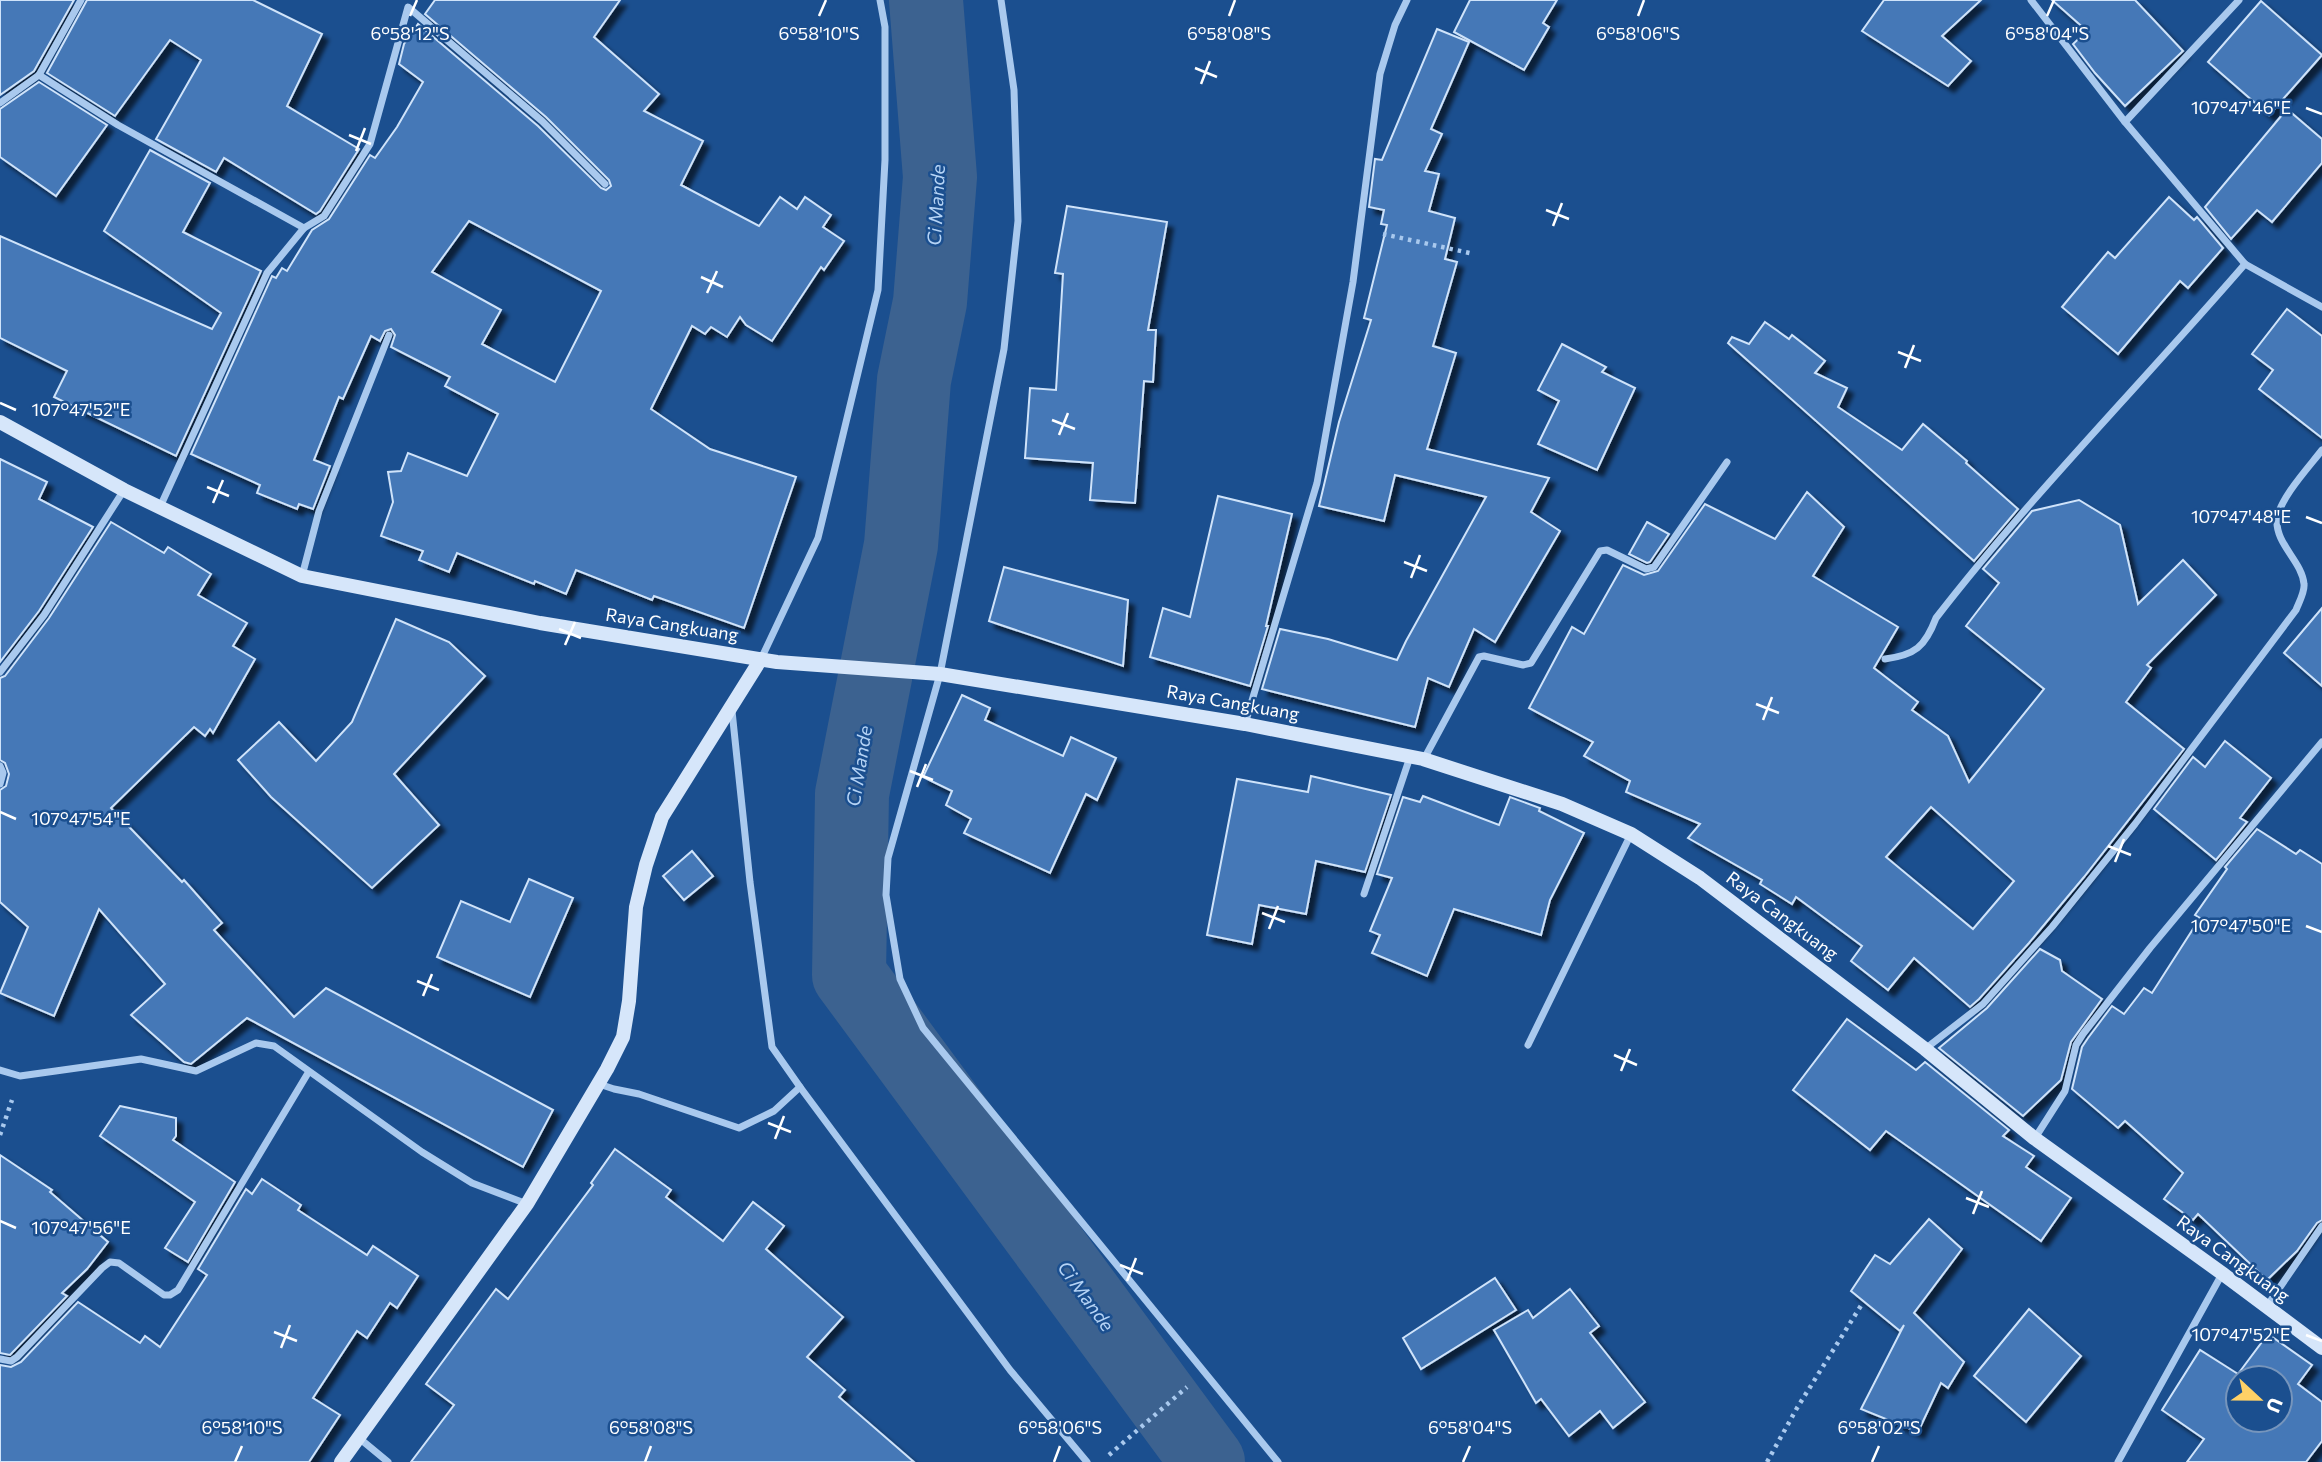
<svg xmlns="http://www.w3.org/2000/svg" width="2322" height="1462" font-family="Commissioner,sans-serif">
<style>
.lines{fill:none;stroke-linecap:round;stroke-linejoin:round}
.river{stroke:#3c6290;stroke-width:74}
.building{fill:#4478b7;stroke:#cfe3fa;stroke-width:2;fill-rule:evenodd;filter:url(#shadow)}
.path{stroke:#a9c9ee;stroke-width:4.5;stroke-dasharray:3.5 5;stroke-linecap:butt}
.street{stroke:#a9c9ee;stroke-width:7}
.secondary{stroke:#d6e6fa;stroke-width:14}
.ticks{fill:none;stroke:#fff;stroke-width:2.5}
.labels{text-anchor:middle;stroke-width:5;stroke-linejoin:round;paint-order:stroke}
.street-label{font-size:18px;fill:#fff;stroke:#1b4f8f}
.water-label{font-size:19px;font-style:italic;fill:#b5d3f5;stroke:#1b4f8f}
.ticks-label{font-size:18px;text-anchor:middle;fill:#fff;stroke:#1b4f8f;stroke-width:5;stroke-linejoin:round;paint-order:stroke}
</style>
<defs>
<filter id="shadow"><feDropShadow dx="6" dy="6" stdDeviation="2" flood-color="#0009"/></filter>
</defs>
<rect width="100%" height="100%" fill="#1b4f8f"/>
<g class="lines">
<path class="river" d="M926,0L940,177L930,302L914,380L901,545L852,794L849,975L1208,1462"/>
</g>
<g class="building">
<path d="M0,0H74L34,71L0,95Z"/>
<path d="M87,0H253L322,34L287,106L359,149L320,211L316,214L224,158L216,172L156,139L201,60L170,40L115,116L47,73Z"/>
<path d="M435,0H620L594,37L659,94L644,111L703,141L681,185L759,226L780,197L797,209L805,197L831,215L823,227L844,241L824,270L821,267L772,341L746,325L740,317L727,337L711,327L705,334L692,326L651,409L710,449L796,477L744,628L654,596L652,600L576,570L566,594L535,581L534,584L457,553L449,572L419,560L423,551L381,536L393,502L388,472L401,471L408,453L467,476L498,414L445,386L450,377L391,347L395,335L391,329L385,331L380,341L371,336L343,399L339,397L314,460L330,466L313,509L299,504L297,509L257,493L260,485L191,454L272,276L276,278L282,268L287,271L312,230L329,219L370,155L375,158L397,127L423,82L399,64L404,44L418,24L538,126L601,188L606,190L611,186L609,180L546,117L425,14ZM469,221L601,291L555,382L482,344L501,310L432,272Z"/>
<path d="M1470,0H1557L1543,23L1549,27L1524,70L1454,32Z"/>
<path d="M1884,0H1981L1942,36L1971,61L1948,86L1862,31Z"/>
<path d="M2052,0H2135L2183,51L2125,106L2095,73L2073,44L2087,31Z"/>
<path d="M2261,1L2322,55L2269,115L2208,62Z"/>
<path d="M1437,29L1469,42L1431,129L1442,134L1425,171L1439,174L1429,211L1455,218L1445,259L1457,262L1433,346L1456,353L1427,449L1549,478L1531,512L1560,531L1495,642L1474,629L1449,687L1428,678L1415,727L1262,689L1280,629L1328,639L1397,660L1406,641L1486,497L1395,475L1384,521L1319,506L1339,422L1371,320L1364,318L1387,225L1381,224L1384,210L1369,207L1375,159L1382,160Z"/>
<path d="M39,82L107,125L56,196L0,157V109Z"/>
<path d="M2287,109L2322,139V163L2272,222L2257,210L2231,239L2205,207Z"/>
<path d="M150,150L210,183L183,232L261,271L176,456L54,397L67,371L0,338V236L212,329L221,313L104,231Z"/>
<path d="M2169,197L2194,220L2197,217L2223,248L2188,288L2180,281L2118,354L2062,307L2108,252L2115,258Z"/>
<path d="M1067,206L1167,222L1148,330H1156L1153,382L1144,381L1135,503L1090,500L1093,463L1025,458L1030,388L1056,390L1063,274L1055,273Z"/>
<path d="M2287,309L2322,336V438L2259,389L2273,370L2252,354Z"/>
<path d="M1765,322L1789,339L1792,335L1825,361L1815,373L1847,388L1838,407L1902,450L1923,424L1967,461L1966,463L2018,509L1974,561L1728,343L1732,337L1749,344Z"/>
<path d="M1562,344L1606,367L1602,372L1635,388L1597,470L1538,444L1559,401L1538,390Z"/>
<path d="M0,459L47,482L39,499L93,527L39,611L0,662Z"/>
<path d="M1807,492L1844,527L1813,576L1898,627L1874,668L1918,702L1912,710L1948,736L1969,782L2044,689L1966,626L1999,583L1983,569L2032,511L2079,500L2120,525L2138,604L2183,560L2216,595L2147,665L2151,668L2126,702L2184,749L2084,877L2029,943L1979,999L1970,1007L1914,958L1888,990L1851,961L1862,946L1796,897L1792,904L1760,884L1762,880L1688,838L1700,824L1626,792L1630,781L1584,756L1593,742L1529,708L1572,627L1584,634L1623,565L1644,575L1658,571L1705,504L1775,539ZM1931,807L2014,881L1973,929L1886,857Z"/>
<path d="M1218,496L1292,514L1266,626H1268L1250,686L1150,657L1163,608L1190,617Z"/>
<path d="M111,522L164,553L168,547L211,574L198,595L247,623L233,646L255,659L213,733L210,729L205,736L194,727L111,808L182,882L184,880L222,923L214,930L294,1017L326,988L553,1110L523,1167L247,1018L191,1064L184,1062L131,1015L165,984L99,909L54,1016L0,993L28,927L0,902V790L6,786L9,774L5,763L0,760V678L5,676L49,618Z"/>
<path d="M1647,522L1669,534L1650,562L1647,563L1629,554Z"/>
<path d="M1004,567L1128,600L1123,666L989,621Z"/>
<path d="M2322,608V686L2284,653Z"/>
<path d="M396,619L449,642L485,676L394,774L439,825L372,888L271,797L238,760L279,722L316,761L352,722Z"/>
<path d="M962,695L990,708L985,720L1063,756L1071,737L1116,758L1097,800L1086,794L1050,873L964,833L971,819L946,805L952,791L923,777Z"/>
<path d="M2225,741L2271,778L2240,818L2247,822L2216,860L2154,809L2193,757L2205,767Z"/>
<path d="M1311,776L1391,795L1365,872L1316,861L1306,914L1259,905L1252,944L1207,935L1237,779L1308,792Z"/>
<path d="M1423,796L1499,825L1510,797L1540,808L1539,811L1584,833L1550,900L1541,935L1454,909L1427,976L1372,953L1380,935L1370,931L1392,878L1377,874L1403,797L1420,802Z"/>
<path d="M2257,829L2296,854L2300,850L2322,864V1220L2317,1223L2297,1251L2267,1280L2198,1214L2193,1220L2164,1199L2183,1173L2125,1121L2118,1128L2072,1089L2082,1047L2088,1038L2112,1006L2124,1014L2144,988L2152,993L2200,918L2195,915L2227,869L2225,867Z"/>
<path d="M692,851L713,876L684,900L663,876Z"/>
<path d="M529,879L573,898L530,997L437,957L461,901L510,922Z"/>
<path d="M2040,949L2060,960L2062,971L2102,999L2071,1042L2061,1080L2023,1116L1939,1048L1987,1008Z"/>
<path d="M1847,1019L1916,1070L1925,1062L2009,1130L2003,1136L2034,1156L2026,1167L2071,1198L2041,1241L1886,1131L1870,1150L1793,1090Z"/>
<path d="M120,1106L176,1118V1136L173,1140L235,1182L188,1262L165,1248L195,1202L100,1136Z"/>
<path d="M615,1149L671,1190L666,1197L723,1241L753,1202L784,1226L766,1249L843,1317L807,1357L845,1390L839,1397L914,1462H411L454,1405L426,1384L496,1289L508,1299L593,1185L591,1183Z"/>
<path d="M0,1155L52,1190L50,1192L108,1242L87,1269L62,1293L67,1296L10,1355L0,1353Z"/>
<path d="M262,1179L301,1205L298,1210L367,1255L373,1246L418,1276L397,1308L390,1303L367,1338L357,1331L313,1398L340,1415L309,1462H0V1365L11,1367L21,1362L78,1302L140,1343L145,1336L160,1347L207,1275L198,1269L246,1189L252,1194Z"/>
<path d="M1929,1219L1962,1249L1914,1313L1964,1362L1948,1388L1941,1383L1918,1432L1861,1409L1904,1325L1900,1331L1851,1291L1875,1255L1890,1264Z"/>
<path d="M1495,1278L1516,1310L1421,1369L1403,1338Z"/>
<path d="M1570,1289L1599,1326L1590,1333L1645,1402L1613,1428L1600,1411L1569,1436L1541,1399L1536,1403L1494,1330L1528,1310L1533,1318Z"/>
<path d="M2029,1309L2081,1356L2026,1422L1974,1376Z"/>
<path d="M2268,1334L2312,1365L2298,1384L2322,1402V1441L2306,1462H2187L2204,1439L2162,1410L2200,1350L2238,1374ZM2238,1378H2280V1420H2238Z"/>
</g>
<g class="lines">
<g class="path">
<path d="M1383,234L1474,254"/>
<path d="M0,1135L12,1100"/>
<path d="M1109,1455L1187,1387"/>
<path d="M1767,1462L1797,1408L1862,1304"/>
</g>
<g class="street">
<path d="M1001,0L1014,90L1018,221L1004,349L940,674L888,858L886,895L900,979L923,1028L1278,1462"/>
<path d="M2031,0L2125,122L2245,264L2322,307"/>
<path d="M39,75L81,0"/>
<path d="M0,103L39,75L118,125L304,228"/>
<path d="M2125,122L2239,0"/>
<path d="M160,507L267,273L304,228L324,216L370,144L408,7L542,121L605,184"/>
<path d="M302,576L319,511L389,335"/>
<path d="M761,659L818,538L878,290L885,160V27L880,0"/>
<path d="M1885,659C1915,655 1925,647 1936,618C2032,494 2143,382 2245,264"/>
<path d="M0,672L44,615L124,490"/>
<path d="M732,711L750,882L772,1047L800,1087L1010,1370L1087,1462"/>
<path d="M1245,724L1317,483L1353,282L1380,74L1395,25L1407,0"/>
<path d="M1424,759L1479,657L1484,656L1523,665L1531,663L1600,551L1607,550L1646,569L1654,567L1727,462"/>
<path d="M0,766L3,773L0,784"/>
<path d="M1364,894L1410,757"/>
<path d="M1528,1045L1631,834"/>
<path d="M1925,1049L1983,1004L2052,927L2135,824L2296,610C2299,602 2305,592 2304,584C2302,561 2275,544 2277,519C2280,498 2309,467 2322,450"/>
<path d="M0,1070L20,1076L141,1059L196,1071L256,1043L274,1046L422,1152L472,1183L527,1204"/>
<path d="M599,1084L614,1089L639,1094L739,1128L774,1111L800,1087"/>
<path d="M2035,1138L2065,1091L2076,1045L2083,1034L2150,948L2322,742"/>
<path d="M2267,1306L2322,1226"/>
<path d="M0,1359L11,1361L17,1357L102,1268L110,1262L119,1263L164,1295H170L178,1290L308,1073"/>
<path d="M359,1438L388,1462"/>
<path d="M2118,1462L2222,1274"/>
</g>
<g class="secondary">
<path d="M0,422L124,490L302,576L540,623L777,662L940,674L1245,724L1423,759L1562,804L1631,834L1700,878L1925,1049L2034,1138L2223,1274L2322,1348"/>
<path d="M341,1462L527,1204L607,1069L623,1037L629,1001L636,907L646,865L662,817L761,659"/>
</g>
</g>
<path class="ticks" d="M410,16L417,0M819,16L826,0M1229,16L1235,0M1638,16L1644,0M2047,16L2054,0M1195,68L1217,77M1201,84L1210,61M2306,108L2322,114M349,135L371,144M356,151L365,128M1546,210L1569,219M1553,226L1562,203M701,277L723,287M707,293L717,271M1898,352L1921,361M1905,368L1914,345M0,403L16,410M1052,420L1075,429M1059,435L1068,413M207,487L229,496M213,503L223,480M2306,517L2322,523M1404,562L1427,571M1411,578L1420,555M559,629L581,638M565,645L575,622M1756,704L1779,713M1763,720L1772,697M910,771L933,780M917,787L926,764M0,812L16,819M2108,846L2131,855M2115,862L2124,839M1262,913L1285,922M2306,926L2322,932M1269,929L1278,906M417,981L439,990M423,996L432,974M1614,1055L1637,1065M1621,1071L1630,1049M768,1123L791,1132M775,1139L784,1116M1966,1198L1989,1207M1973,1214L1982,1191M0,1221L16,1228M1120,1265L1143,1274M1127,1281L1136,1258M274,1332L297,1341M2306,1335L2322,1341M281,1348L290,1325M235,1462L242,1446M645,1462L651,1446M1054,1462L1060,1446M1463,1462L1470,1446M1872,1462L1879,1446"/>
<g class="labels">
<g class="street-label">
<text transform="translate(672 625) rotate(9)" y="6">Raya Cangkuang</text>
<text transform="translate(1233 703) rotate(10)" y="6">Raya Cangkuang</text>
<text transform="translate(1782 916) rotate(37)" y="6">Raya Cangkuang</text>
<text transform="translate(2233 1259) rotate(36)" y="6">Raya Cangkuang</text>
</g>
<g class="water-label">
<text transform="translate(936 205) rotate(-87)" y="7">Ci Mande</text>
<text transform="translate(859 766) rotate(-81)" y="7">Ci Mande</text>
<text transform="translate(1086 1296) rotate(54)" y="7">Ci Mande</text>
</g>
</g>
<g class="ticks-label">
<text x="410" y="40">6°58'12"S</text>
<text x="819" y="40">6°58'10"S</text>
<text x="2047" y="40">6°58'04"S</text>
<text x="1229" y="40">6°58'08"S</text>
<text x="1638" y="40">6°58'06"S</text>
<text x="2241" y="114">107°47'46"E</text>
<text x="81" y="416">107°47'52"E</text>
<text x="2241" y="523">107°47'48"E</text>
<text x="81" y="825">107°47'54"E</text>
<text x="2241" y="932">107°47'50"E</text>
<text x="81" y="1234">107°47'56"E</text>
<text x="2241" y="1341">107°47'52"E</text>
<text x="242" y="1434">6°58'10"S</text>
<text x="651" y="1434">6°58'08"S</text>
<text x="1060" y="1434">6°58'06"S</text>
<text x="1470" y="1434">6°58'04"S</text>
<text x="1879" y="1434">6°58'02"S</text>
</g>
<g transform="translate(2259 1399) rotate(112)"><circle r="33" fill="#1b4f8f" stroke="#7695bc" stroke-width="2"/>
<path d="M0-5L12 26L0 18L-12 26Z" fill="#ffd166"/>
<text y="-10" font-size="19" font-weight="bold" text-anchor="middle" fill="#ffffff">U</text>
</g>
</svg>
